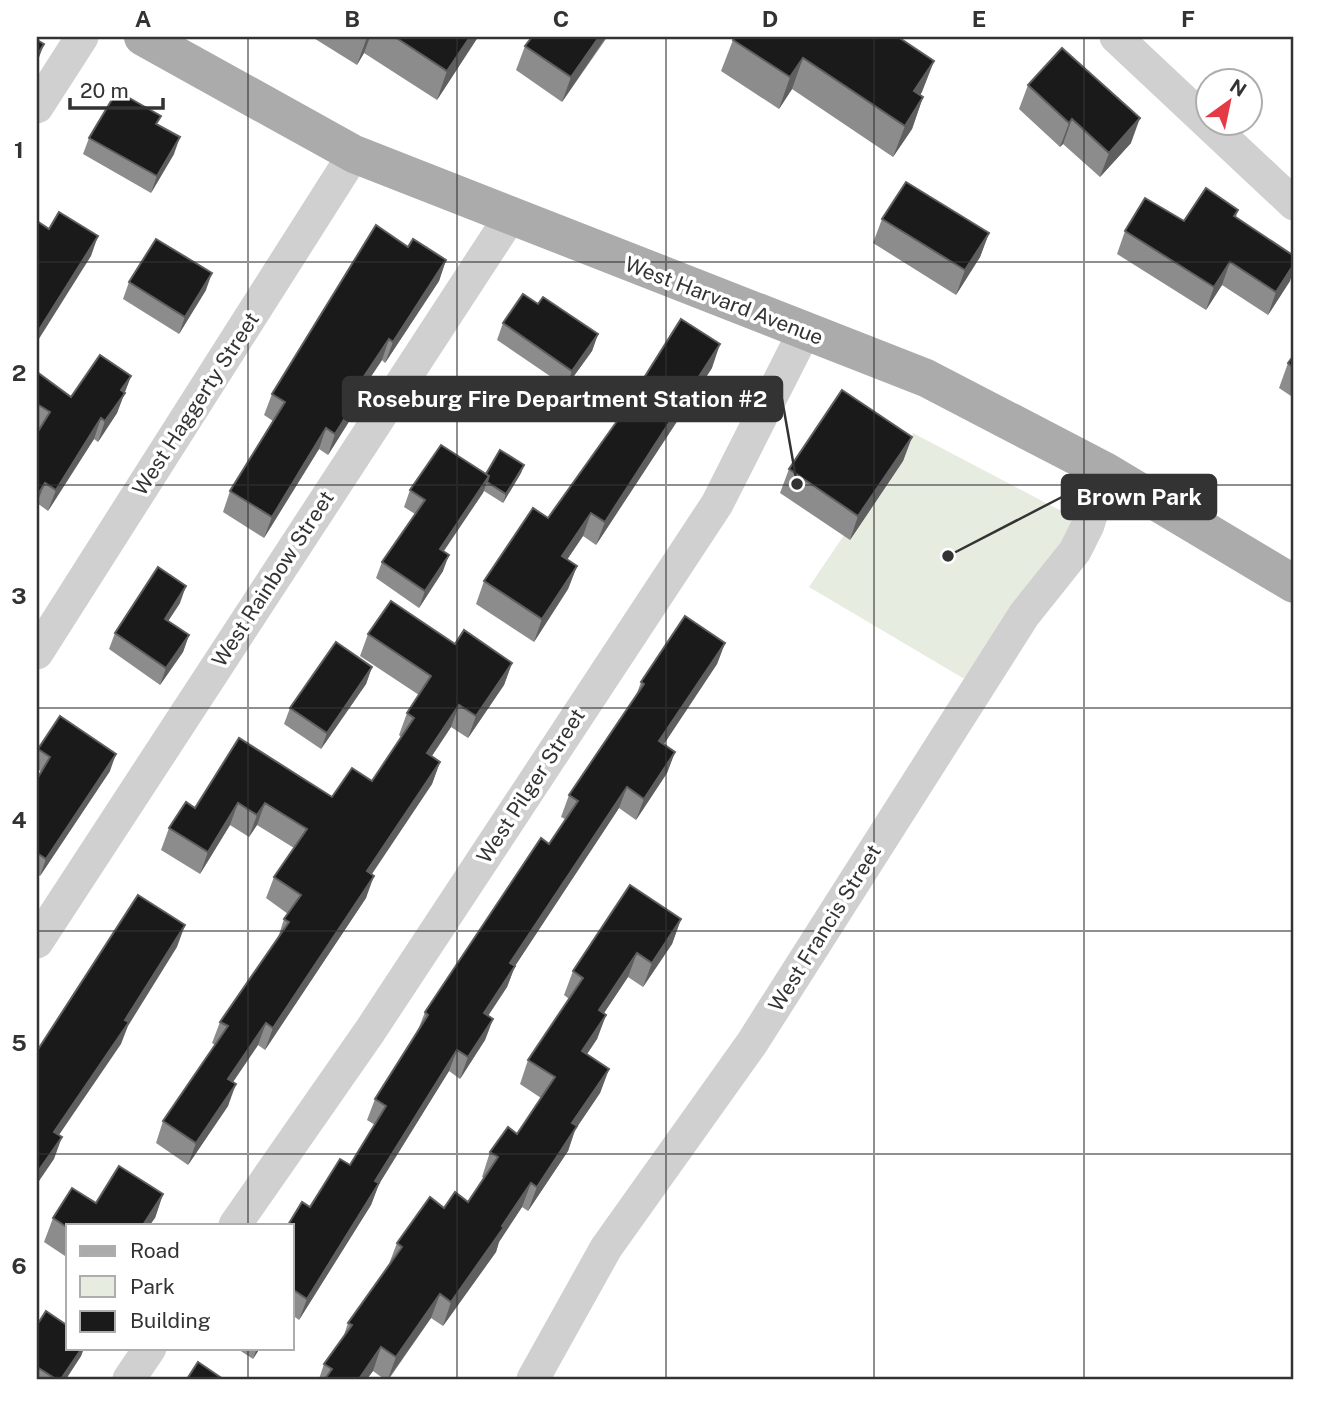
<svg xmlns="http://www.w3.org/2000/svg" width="1331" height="1416" font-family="'Public Sans',sans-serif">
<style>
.green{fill:#e6ecdf}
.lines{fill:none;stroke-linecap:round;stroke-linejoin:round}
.minor{stroke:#d0d0d0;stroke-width:33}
.major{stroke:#ababab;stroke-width:38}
.wall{fill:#8c8c8c}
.shaded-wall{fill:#5f5f5f}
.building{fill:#1a1a1a;stroke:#5f5f5f;stroke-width:2}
.grid{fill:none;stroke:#333;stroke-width:2;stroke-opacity:0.55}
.labels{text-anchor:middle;stroke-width:7;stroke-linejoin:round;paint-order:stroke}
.street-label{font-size:21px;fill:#333;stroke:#fff}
.leader{fill:none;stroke:#333;stroke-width:2.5}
.callout-dot{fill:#333;stroke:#fff;stroke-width:2.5}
.callout{fill:#333;stroke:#333;stroke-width:2.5}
.callout-label{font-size:23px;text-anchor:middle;font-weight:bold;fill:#fff}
.neatline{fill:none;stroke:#333;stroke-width:2.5}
.grid-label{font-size:23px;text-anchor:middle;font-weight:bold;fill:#333}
</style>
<rect width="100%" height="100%" fill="#fff"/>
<path class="green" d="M913,433L1088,525L978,687L809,587Z"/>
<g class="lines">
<g class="minor">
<path d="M1116,37L1294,204"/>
<path d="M37,107L82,37"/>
<path d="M37,653L354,154"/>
<path d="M37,942L510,217"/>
<path d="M235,1225L370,1031L717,504L804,332"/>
<path d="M129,1379L150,1348"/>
<path d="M533,1379L606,1248L752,1043L1024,615L1075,551L1088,525L1105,471"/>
</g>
<path class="major" d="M143,37L354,154L926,378L1105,471L1294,584"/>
</g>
<g class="wall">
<path d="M312,37H478L437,100L364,53L357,65Z"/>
<path d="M606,39L562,102L516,70L525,46Z"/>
<path d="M733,40L934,61L920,95L923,97L912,129L893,157L792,89L779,109L721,71Z"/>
<path d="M1028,85L1131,143L1100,177L1063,144L1060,147L1019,109Z"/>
<path d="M158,124L174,154L151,193L83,154L89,138Z"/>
<path d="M1238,210L1236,217L1290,281L1268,315L1222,285L1206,310L1117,254L1125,231Z"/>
<path d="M882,219L989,233L980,257L956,295L873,243Z"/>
<path d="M408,247L446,260L439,281L385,363L382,360L356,399H357L350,420L328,455L319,449L264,538L223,512L230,491L273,421L264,415L272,394Z"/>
<path d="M129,282L206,290L179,334L123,299Z"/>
<path d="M538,304L598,334L592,351L566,387L497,340L503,323Z"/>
<path d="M1294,355V398L1279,388L1288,363Z"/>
<path d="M712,368L596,545L583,536L567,560L577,566L568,589L534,642L476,604L484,581L548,518Z"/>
<path d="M37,372L71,397L131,376L117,413L98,442L94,439L48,511L37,503V504V433L39,430L37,429Z"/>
<path d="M912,437L903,461L850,540L780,493L789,469Z"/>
<path d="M524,465L521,473L503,503L484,491L444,551L443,571L419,608L376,578L382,562L415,514L404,507L410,490Z"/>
<path d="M180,603L168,621L189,635L183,652L160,685L109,649L115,633Z"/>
<path d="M368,634L455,644L512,663L504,685L468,738L451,727L432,756L440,762L432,784L372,874L366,898L265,1050L258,1045L233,1082L228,1106L188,1165L156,1143L163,1121L215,1045L212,1043L220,1022L278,938L284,919L288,914L266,898L274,877L294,848L257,825L249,837L230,825L200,874L161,850L169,828L195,808L239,738L332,797L372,781L401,737L399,735L407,713L419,695L360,656Z"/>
<path d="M725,643L717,664L664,744L675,752L667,773L636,820L619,808L515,966L507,987L488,1016L493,1019L485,1040L460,1079L449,1071L379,1184L371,1205L299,1320L292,1315V1225L350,1165L375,1125L367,1120L375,1099L418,1030L425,1012L549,844L565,819L561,817L569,795L636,696L641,682Z"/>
<path d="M372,667L366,684L321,749L284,724L290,708Z"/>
<path d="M38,749L110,771L40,876L37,874V779L41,772L37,768V753Z"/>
<path d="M681,919L672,944L643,987L628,977L604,1013L606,1015L597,1039L587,1054L609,1069L600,1093L575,1130L568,1151L528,1211L522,1207L499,1242L496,1252L443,1326L431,1318L389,1379H384L373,1371L367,1379H319L324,1364L343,1338L348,1323L389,1264L397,1243L444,1208L468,1202L484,1178L482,1177L490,1152L517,1134L541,1098L520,1084L528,1060L569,999L564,995L573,971Z"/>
<path d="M163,1194L155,1218L68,1225V1258L44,1242L53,1218L96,1203Z"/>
<path d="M37,1325L68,1348H84L81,1356L66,1379H37Z"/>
<path d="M236,1348H260L253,1359Z"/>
</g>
<g class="shaded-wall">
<path d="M367,37H370L364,53L357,65Z"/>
<path d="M470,37H478L437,100L447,71Z"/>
<path d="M599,37H606L562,102L571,77Z"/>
<path d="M44,44L37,63V55Z"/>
<path d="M803,58L792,89L779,109L790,77Z"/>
<path d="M934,61L922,92L903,122L914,91Z"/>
<path d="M923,97L912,129L893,157L905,126Z"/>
<path d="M1140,118L1131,143L1100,177L1109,153Z"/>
<path d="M1072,119L1063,144L1060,147L1069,123Z"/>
<path d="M180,137L174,154L151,193L157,176Z"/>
<path d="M989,233L980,257L956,295L965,270Z"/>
<path d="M98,236L91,256L37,342V333Z"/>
<path d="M446,260L439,281L385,363L393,342Z"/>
<path d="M1230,262L1222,285L1206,310L1214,287Z"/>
<path d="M1294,264V269L1290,281L1268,315L1276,292Z"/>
<path d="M212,273L206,290L179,334L185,317Z"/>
<path d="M598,334L592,351L566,387L572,371Z"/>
<path d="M389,339L382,360L344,417L351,396Z"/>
<path d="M720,344L712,368L596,545L605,522Z"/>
<path d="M131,376L117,413L98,442L105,421L121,390Z"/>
<path d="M357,399L350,420L328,455L335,434Z"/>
<path d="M101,418L94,439L48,511L56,490Z"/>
<path d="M326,428L319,449L264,538L272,517Z"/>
<path d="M912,437L903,461L850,540L858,516Z"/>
<path d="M524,465L521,473L503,503L506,494Z"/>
<path d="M489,476L483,493L434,565L440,549Z"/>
<path d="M45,483L37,503V504V496Z"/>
<path d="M591,513L583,536L553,580L562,556Z"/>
<path d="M449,555L443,571L419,608L425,591Z"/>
<path d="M577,566L568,589L534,642L542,619Z"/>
<path d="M186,586L180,603L159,635L165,619Z"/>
<path d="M189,635L183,652L160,685L166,668Z"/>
<path d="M725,643L717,664L652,762L659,741Z"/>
<path d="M512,663L504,685L468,738L476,716Z"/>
<path d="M372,667L366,684L321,749L327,733Z"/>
<path d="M459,705L451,727L419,775L427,753Z"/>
<path d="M675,752L667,773L636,820L644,799Z"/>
<path d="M116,754L110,771L40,876L46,859Z"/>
<path d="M440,762L432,784L359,893L367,871Z"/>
<path d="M627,787L619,808L515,966L507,987L476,1034L484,1013L510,963Z"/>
<path d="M238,803L230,825L200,874L208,852Z"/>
<path d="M265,803L257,825L249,837L257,815Z"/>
<path d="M374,876L366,898L265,1050L273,1028Z"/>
<path d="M681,919L672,944L643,987L652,963Z"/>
<path d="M185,925L177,947L128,1026L121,1044L46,1154L54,1132Z"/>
<path d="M637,953L628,977L590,1034L599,1010Z"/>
<path d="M606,1015L597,1039L573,1075L582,1051Z"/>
<path d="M493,1019L485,1040L460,1079L468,1057Z"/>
<path d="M266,1023L258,1045L220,1101L228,1079Z"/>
<path d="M457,1050L449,1071L379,1184L371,1205L299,1320L307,1299L375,1181Z"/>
<path d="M609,1069L600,1093L575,1130L568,1151L528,1211L537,1187L572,1123Z"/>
<path d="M236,1084L228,1106L188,1165L196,1143Z"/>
<path d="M62,1137L54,1159L37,1184V1177L39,1170Z"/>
<path d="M531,1183L522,1207L499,1242L496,1252L443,1326L451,1302Z"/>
<path d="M163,1194L155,1218L150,1225H143Z"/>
<path d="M440,1294L431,1318L388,1379L396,1357Z"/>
<path d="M381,1347L373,1371L367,1379H359Z"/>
<path d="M82,1348H84L81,1356L66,1379H61Z"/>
<path d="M257,1348H260L253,1359Z"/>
</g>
<g class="building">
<path d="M395,37H470L447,71Z"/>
<path d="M532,37H599L571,77L525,46Z"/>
<path d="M735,37H898L934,61L914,91L923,97L905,126L803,58L790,77L733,40Z"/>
<path d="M37,40L44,44L37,55Z"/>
<path d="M1062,48L1140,118L1109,153L1072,119L1069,123L1028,85Z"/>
<path d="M117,91L161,116L156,124L180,137L157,176L89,138Z"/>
<path d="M906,182L989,233L965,270L882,219Z"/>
<path d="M1206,188L1238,210L1234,216L1294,256V264L1276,292L1230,262L1214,287L1125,231L1145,198L1184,221Z"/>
<path d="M59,212L98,236L37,333V221L49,229Z"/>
<path d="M376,225L408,247L413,239L446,260L393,342L389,339L351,396L357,399L335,434L326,428L272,517L230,491L285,402L272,394Z"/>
<path d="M156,239L212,273L185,317L129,282Z"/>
<path d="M523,294L538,304L543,297L598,334L572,371L503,323Z"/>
<path d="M681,319L720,344L605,522L591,513L562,556L577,566L542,619L484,581L533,508L548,518L615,424Z"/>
<path d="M100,355L131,376L121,390L125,393L105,421L101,418L56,490L45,483L37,496V433L50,412L37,404V372L71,397Z"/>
<path d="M1294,355V368L1288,363Z"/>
<path d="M842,390L912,437L858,516L789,469Z"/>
<path d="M441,445L489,476L440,549L449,555L425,591L382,562L425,500L410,490Z"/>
<path d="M500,450L524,465L506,494L487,482L489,476L486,474Z"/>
<path d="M158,567L186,586L165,619L189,635L166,668L115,633Z"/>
<path d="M391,601L455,644L464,630L512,663L476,716L459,705L427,753L440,762L367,871L374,876L273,1028L266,1023L228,1079L236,1084L196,1143L163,1121L228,1026L220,1022L289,922L284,919L301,895L274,877L307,829L265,803L257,815L238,803L208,852L169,828L186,802L195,808L239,738L332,797L352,768L372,781L414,718L407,713L431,676L368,634Z"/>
<path d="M685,616L725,643L659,741L675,752L644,799L627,787L510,963L515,966L484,1013L493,1019L468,1057L457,1050L375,1181L379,1183L307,1299L292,1289V1225H288L302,1202L310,1207L340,1159L350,1165L386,1106L375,1099L428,1015L425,1012L541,838L549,844L578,801L569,795L644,684L641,682Z"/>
<path d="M336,642L372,667L327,733L290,708Z"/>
<path d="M60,716L116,754L46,859L37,853V779L50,757L38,749Z"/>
<path d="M630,885L681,919L652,963L637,953L599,1010L606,1015L582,1051L609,1069L572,1123L577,1126L537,1187L531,1183L502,1226L504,1227L451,1302L440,1294L396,1357L381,1347L359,1379H325L332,1369L324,1364L352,1325L348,1323L402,1247L397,1243L430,1197L444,1208L455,1192L468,1202L498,1157L490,1152L508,1127L517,1134L555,1077L528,1060L583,978L573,971Z"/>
<path d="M138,895L185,925L125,1020L129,1022L54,1132L62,1137L39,1170L37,1169V1051Z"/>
<path d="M119,1166L163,1194L143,1225H68V1228L53,1218L72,1188L96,1203Z"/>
<path d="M46,1311L68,1326V1348H82L61,1379H56L37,1367V1325Z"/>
<path d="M198,1362L223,1379H187Z"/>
</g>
<path class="grid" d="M248,37V1225M457,37V1379M666,37V1379M874,37V1379M1084,37V1379M37,262H1294M37,485H1294M37,708H1294M37,931H1294M37,1154H1294M248,1348V1379"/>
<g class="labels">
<g class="street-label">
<text transform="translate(724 301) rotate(21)" y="7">West Harvard Avenue</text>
<text transform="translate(196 404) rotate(-57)" y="7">West Haggerty Street</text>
<text transform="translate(273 579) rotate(-57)" y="7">West Rainbow Street</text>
<text transform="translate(531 786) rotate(-57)" y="7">West Pilger Street</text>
<text transform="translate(825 928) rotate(-58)" y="7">West Francis Street</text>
</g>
</g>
<path class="leader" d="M797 484L782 399M948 556L1062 497"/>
<g class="callout-dot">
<circle cx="797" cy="484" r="7"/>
<circle cx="948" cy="556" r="7"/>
</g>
<g class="callout">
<rect x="343" y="377" width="439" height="44" rx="7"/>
<rect x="1062" y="475" width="154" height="44" rx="7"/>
</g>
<g class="callout-label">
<text x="562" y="407">Roseburg Fire Department Station #2</text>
<text x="1139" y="505">Brown Park</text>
</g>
<rect width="1331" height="1416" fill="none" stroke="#ffffff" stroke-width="77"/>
<rect x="66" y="1224" width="228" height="126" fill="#ffffff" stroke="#adadad" stroke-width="2"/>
<rect x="80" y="1246" width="35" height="10" fill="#ababab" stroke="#adadad" stroke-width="2"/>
<text x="130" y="1258" font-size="21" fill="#333333">Road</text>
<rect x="80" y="1276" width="35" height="21" fill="#e6ecdf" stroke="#adadad" stroke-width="2"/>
<text x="130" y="1294" font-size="21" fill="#333333">Park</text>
<rect x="80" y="1311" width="35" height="21" fill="#1a1a1a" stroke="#adadad" stroke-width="2"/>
<text x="130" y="1328" font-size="21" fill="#333333">Building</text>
<g transform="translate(1229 102) rotate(33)"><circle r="33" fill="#ffffff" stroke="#adadad" stroke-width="2"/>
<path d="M0-5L12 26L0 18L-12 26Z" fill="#e63946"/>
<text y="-10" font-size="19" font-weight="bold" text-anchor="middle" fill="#333333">N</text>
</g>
<path d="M70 98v10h93v-10" fill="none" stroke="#333333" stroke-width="3.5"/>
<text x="80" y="98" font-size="21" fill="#333333" stroke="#ffffff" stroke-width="5" paint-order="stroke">20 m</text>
<rect x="38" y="38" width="1254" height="1340" class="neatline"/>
<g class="grid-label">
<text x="143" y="27">A</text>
<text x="352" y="27">B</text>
<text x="561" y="27">C</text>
<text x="770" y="27">D</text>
<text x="979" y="27">E</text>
<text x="1188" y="27">F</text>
<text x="19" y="158">1</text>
<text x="19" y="381">2</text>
<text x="19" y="604">3</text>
<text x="19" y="828">4</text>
<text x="19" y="1051">5</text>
<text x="19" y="1274">6</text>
</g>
</svg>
